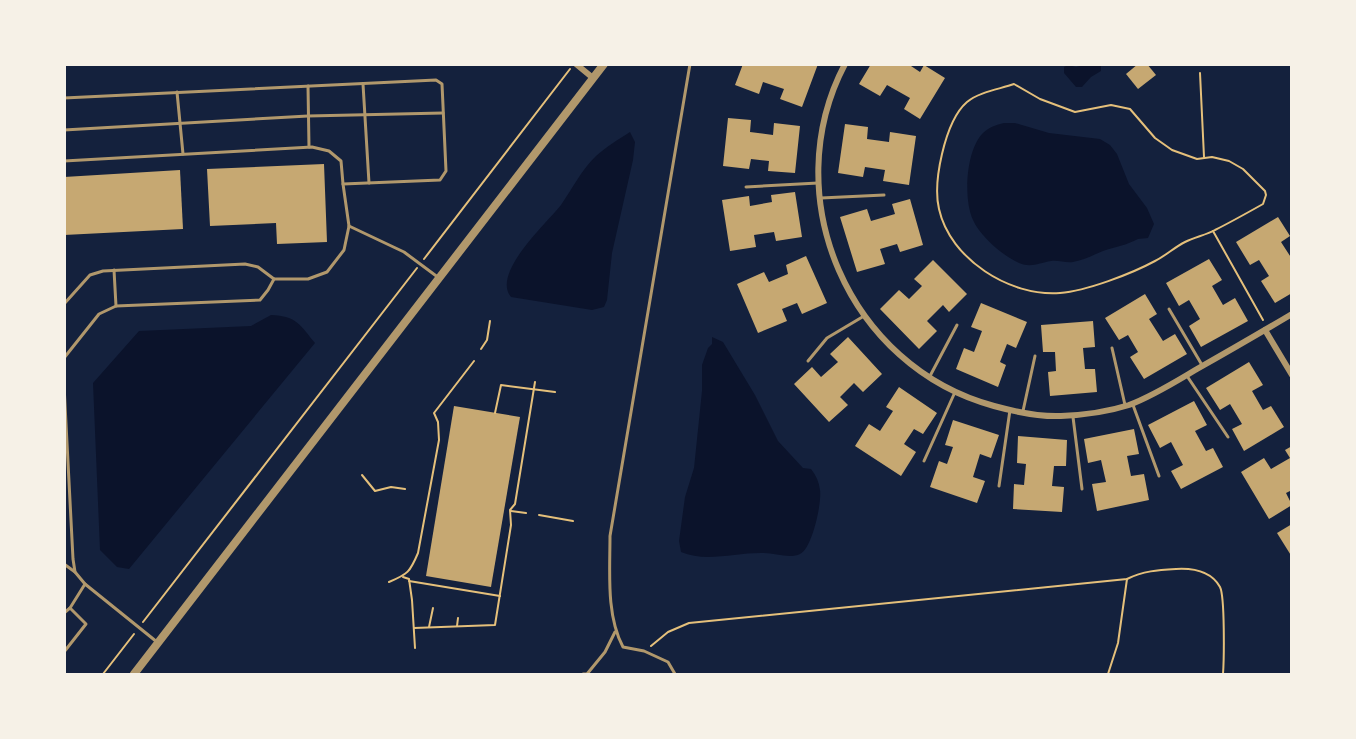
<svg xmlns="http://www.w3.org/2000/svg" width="1356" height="739" font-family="'Open Sans',sans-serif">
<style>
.water{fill:#0b132b}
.building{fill:#c6a872}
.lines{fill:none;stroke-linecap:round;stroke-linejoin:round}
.path{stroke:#e5c07b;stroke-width:2}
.service{stroke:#b1986c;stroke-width:3}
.minor{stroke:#b1986c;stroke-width:6}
.tertiary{stroke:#b1986c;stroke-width:8}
</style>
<rect width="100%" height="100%" fill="#14213d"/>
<g class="water">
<path d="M1087,64L1101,65V71L1091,77L1082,87H1076L1064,73V67L1068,65L1076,67Z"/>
<path d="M1004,123H1015L1049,133L1100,139L1110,145L1117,154L1129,184L1147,208L1154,224L1148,238L1138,239C1127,245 1115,247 1103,251C1093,255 1084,260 1073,262C1066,263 1058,260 1051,261C1039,263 1031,268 1019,263C1003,256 980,236 973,220C963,198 966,150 983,133C989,127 996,125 1004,123Z"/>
<path d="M630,132L635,142L633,160L612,253L607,300L604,307L592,310L511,297C491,273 547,223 561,205C572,189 582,169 596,156C606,147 619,139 630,132Z"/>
<path d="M271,315C297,316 300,325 315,343L129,569L117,567L100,550L93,383L139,331L251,326Z"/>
<path d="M712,337L723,342L755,395L778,441L803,468L811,469C816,475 819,482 820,490C822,503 812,549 800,554C790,559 775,553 764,553C737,552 706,563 681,552L679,541L685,497L694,468L702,391V365L708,348L712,344Z"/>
</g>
<g class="building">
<path d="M743,64H818L802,107L780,99L784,89L763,82L759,94L735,85Z"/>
<path d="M871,64H908L920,72L924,65L945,78L920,119L904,109L910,98L887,85L880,96L859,84Z"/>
<path d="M1138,64H1147L1156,75L1138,89L1126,74Z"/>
<path d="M728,118L751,120L750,132L773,135L774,123L800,126L795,173L768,171L769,161L751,159L749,169L723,166Z"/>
<path d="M845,124L868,127L867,139L889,142L890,132L916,136L909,185L883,181L885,170L865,167L863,177L838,173Z"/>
<path d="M324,164L327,242L277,244L276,223L210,226L207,169Z"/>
<path d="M180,170L183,229L64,235V177Z"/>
<path d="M795,192L802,237L776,241L774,232L754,235L756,247L730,251L722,200L749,196L750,206L772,202L771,195Z"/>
<path d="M910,199L923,245L900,252L897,244L880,249L885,264L857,272L840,217L867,209L871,221L895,214L892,204Z"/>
<path d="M1278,217L1290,236L1281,242L1292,259V293L1275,303L1261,281L1269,276L1259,260L1250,265L1236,242Z"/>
<path d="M806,256L827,303L802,314L797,303L782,309L787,321L758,333L737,284L764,272L769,282L788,274L786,265Z"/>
<path d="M1209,259L1222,280L1212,286L1223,305L1235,298L1248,321L1201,347L1189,326L1200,319L1189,300L1179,306L1166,283Z"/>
<path d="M933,260L967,294L949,312L943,305L927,321L937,331L919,349L880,309L899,290L909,299L922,286L914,279Z"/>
<path d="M1145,294L1157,314L1149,319L1163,341L1175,334L1187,354L1144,379L1130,357L1138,352L1128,335L1119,340L1105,318Z"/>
<path d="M981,303L1027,322L1016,348L1007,344L1000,362L1006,365L998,387L956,369L964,348L974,352L982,331L971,327Z"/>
<path d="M1093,321L1095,347L1083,348L1085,369H1095L1097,392L1050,396L1048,372L1056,371L1055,352H1043L1041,325Z"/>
<path d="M848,337L882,374L863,392L854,383L840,397L848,405L829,422L794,384L812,367L821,377L838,362L830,354Z"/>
<path d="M1249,362L1263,385L1252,391L1263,410L1271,406L1284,427L1244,451L1232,429L1242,424L1230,404L1220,410L1206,388Z"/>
<path d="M899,387L937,413L923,434L914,429L904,444L916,452L901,476L855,446L869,424L880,431L893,411L886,407Z"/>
<path d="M1194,401L1207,425L1195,431L1206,451L1213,448L1223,467L1181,489L1171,471L1183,465L1171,442L1160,448L1148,425Z"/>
<path d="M454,406L520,417L491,587L426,576Z"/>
<path d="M953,420L999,435L991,458L980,454L973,477L985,481L977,503L930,487L939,461L947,464L953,447L945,445Z"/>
<path d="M1134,429L1139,454L1127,456L1131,476L1144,474L1149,500L1097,511L1092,484L1106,482L1101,460L1088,463L1084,439Z"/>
<path d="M1018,436L1067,440L1066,466H1054L1052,486L1064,487L1062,512L1013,509L1014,484L1024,485L1026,464L1017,463Z"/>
<path d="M1292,446V490L1286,493L1292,505L1269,519L1241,472L1264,458L1271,469L1290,458L1285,450Z"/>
<path d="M1292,524V557L1277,533Z"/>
</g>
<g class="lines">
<g class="path">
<path d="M1200,73L1204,157"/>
<path d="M1014,84L1040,99L1075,112L1111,105L1130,109L1155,138L1172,150L1197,159L1212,157L1229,161L1243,169L1265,191L1266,195L1263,204C1247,213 1231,222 1215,230C1206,235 1195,237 1185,242C1175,247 1165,256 1155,261C1131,274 1086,291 1060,293C1010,297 950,259 939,209C935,192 938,171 942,154C946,137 953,114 967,102C979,92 1000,89 1014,84Z"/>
<path d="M1213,231L1263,320"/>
<path d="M424,259L570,69"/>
<path d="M481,349L487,340L490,321"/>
<path d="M495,413L501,385L555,392"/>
<path d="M362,475L375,491L391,487L405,489"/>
<path d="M511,511L526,513"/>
<path d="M539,515L573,521"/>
<path d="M403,577L409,579L412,600L415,648"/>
<path d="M409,581L500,596"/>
<path d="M389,582C408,574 410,572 418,553L439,440L438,422L434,413L474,361"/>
<path d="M143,622L417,268"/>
<path d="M457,626L458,618"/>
<path d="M429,627L433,608"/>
<path d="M414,628L495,625L511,525L510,510L515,504L535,382"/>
<path d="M651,646L668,632L689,623L1127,579C1143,571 1158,570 1176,569C1193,568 1211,571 1220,587C1225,597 1224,660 1223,674"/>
<path d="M103,674L134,634"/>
<path d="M1108,674L1118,643L1127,579"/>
</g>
<g class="service">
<path d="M363,84L369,183"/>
<path d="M308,86L309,147"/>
<path d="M177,92L183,154"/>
<path d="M64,98L436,80L442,84L446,171L440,180L343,184L349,226L404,252L439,278"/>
<path d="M64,130L308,116L443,113"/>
<path d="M64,161L312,147L329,151L341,161L343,184"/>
<path d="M746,187L818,183"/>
<path d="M821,198L884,195"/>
<path d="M114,270L116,306"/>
<path d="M64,304L90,275L103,271L245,264L258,267L274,279"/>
<path d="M1169,309L1202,365"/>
<path d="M1112,348L1125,405"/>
<path d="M64,358L99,314L116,306L260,300L268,290L274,279H308L327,272L344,250L349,226"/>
<path d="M808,361L827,338L864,316"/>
<path d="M930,376L957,325"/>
<path d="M1187,376L1228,437"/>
<path d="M64,385L73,559L75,572L85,584"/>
<path d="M1133,405L1159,476"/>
<path d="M1023,411L1035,356"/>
<path d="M1073,417L1082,489"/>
<path d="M924,461L955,392"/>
<path d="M999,486L1010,410"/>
<path d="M64,564L75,572"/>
<path d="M64,613L70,608"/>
<path d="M64,652L86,624L70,608L85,584L157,642"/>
<path d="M583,674H587L605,652L615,632"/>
<path d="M675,674L668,662L644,651L623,647C606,615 610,572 610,536L690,64"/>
</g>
<g class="minor">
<path d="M576,64L593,78"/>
<path d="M845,64C775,197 849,367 994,406C1016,412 1039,417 1061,416C1084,415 1107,412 1129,405C1153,396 1175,382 1197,369C1229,351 1260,333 1292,314"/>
<path d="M1265,330L1292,375"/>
</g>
<path class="tertiary" d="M134,674L604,64"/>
</g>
<rect width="1356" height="739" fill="none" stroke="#f6f1e7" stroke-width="132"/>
</svg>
